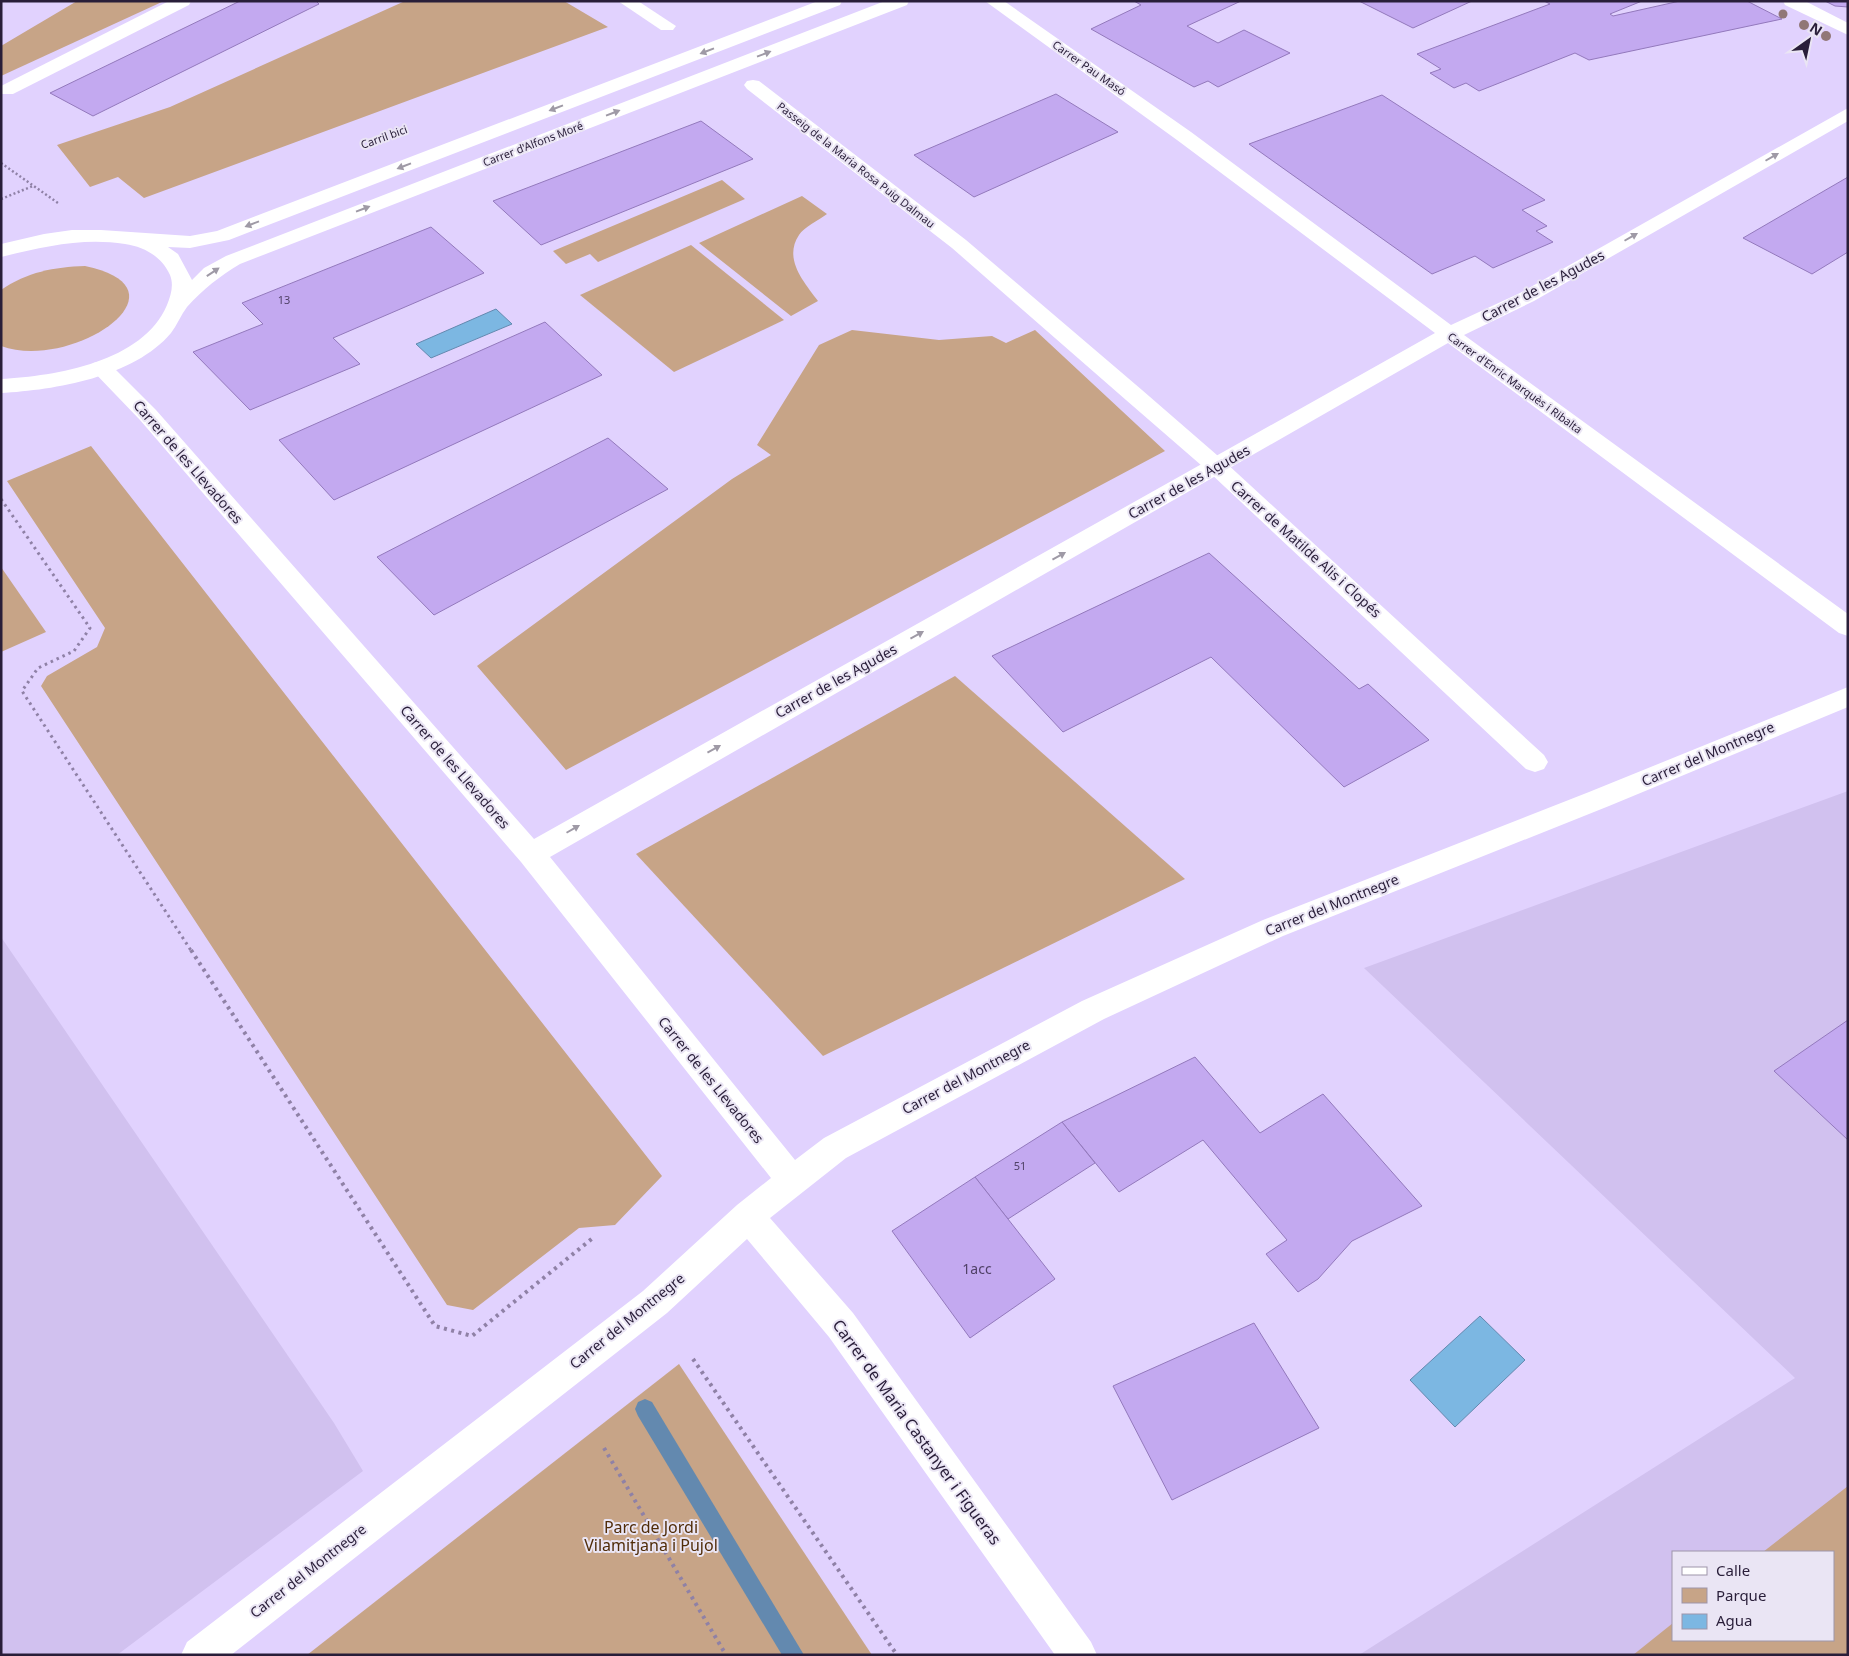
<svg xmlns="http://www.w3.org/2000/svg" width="1849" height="1656" font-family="'Noto Sans',sans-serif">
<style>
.built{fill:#d1c1ef;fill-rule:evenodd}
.green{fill:#c7a487}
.water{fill:#7cb7e2;stroke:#6389af}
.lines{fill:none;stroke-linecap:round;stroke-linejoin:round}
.stream{fill:#6389af;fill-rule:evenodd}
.building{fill:#c3a9f0;stroke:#9379bc}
.path-far2{stroke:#8f81a6;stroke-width:2.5;stroke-dasharray:2 2.5;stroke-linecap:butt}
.path-far1{stroke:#8f81a6;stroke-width:3;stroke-dasharray:2.5 4;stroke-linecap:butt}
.path{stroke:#8f81a6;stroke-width:4;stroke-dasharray:3 4.5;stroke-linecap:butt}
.pedestrian{fill:#fff;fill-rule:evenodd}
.minor{fill:#fff;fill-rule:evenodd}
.tertiary{fill:#fff;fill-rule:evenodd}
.tree{fill:#917777}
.oneway{fill:#9f9aa6}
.labels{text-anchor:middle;stroke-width:4;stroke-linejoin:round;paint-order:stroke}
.far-street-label{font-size:11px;fill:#291e39;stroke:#eae5f4}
.number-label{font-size:11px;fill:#504167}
.street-label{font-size:14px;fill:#291e39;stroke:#eae5f4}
.near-number-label{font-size:14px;fill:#504167}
.near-street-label{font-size:16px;fill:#291e39;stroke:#eae5f4}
.near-park-label{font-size:16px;fill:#502c08;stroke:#eae5f4}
</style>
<rect width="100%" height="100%" fill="#e1d2fe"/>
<g class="built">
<path d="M1848,791V1655H1359L1795,1378L1364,968ZM1673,1552H1833V1640H1673Z"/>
<path d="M1,937L334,1423L363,1471L117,1655H1Z"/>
</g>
<g class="green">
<path d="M77,1H164L1,76V46Z"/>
<path d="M405,1H564L608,27L144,198L118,177L90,187L57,145L170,107Z"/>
<path d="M722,180L745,199L598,262L590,254L566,264L553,251Z"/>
<path d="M802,196L827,214C819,220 804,227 799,235C783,259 804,282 818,301L791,316L699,243Z"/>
<path d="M691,245L784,320L674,372L580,295Z"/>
<path d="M85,266C196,289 71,372 1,346V290C27,272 54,267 85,266Z"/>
<path d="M852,330L939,340L992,336L1006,343L1035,330L1165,451L566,770L477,666L732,479L771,455L757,445L819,345Z"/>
<path d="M91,446L662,1176L615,1225L579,1228L473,1310L447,1305L41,686L47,676L97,647L105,628L7,481Z"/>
<path d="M1,567L46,632L1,652Z"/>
<path d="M955,676L1185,879L823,1056L636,854Z"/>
<path d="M679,1364L872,1655H307Z"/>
<path d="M1848,1486V1655H1633L1673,1623V1640H1833V1552H1763Z"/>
</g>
<g class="water">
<path d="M496,309L512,324L431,358L416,344Z"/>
<path d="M1480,1316L1525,1360L1455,1427L1410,1380Z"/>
</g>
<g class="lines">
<path class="stream" d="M645,1399L652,1402L804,1655H782L638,1416L635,1409L638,1402Z"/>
</g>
<g class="building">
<path d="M240,1H316L319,4L93,116L50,93Z"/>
<path d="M1134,1H1241L1187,26L1218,43L1244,30L1290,53L1218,87L1208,81L1194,87L1091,29L1141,5Z"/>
<path d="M1359,1H1472L1413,28Z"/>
<path d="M1544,1H1642L1610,14L1613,16L1680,1H1747L1782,19L1589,60L1575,53L1479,91L1466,83L1454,88L1430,73L1441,69L1417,54L1550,4Z"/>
<path d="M1825,1H1848V7L1835,6Z"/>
<path d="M1056,94L1118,132L974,197L914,155Z"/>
<path d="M1382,95L1545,200L1522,210L1547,226L1536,231L1553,242L1493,268L1475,256L1432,274L1249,144Z"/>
<path d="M701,121L753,159L541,245L493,201Z"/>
<path d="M1848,177V252L1812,274L1743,238Z"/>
<path d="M431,227L484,273L333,338L360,364L250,410L193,352L263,324L242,303Z"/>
<path d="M545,322L602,375L334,500L279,440Z"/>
<path d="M608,438L668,489L434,615L377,557Z"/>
<path d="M1209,553L1359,689L1368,684L1429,740L1344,787L1211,657L1063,732L992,656Z"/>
<path d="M1848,1020V1140L1774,1071Z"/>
<path d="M1195,1057L1260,1133L1323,1094L1422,1206L1352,1241L1318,1279L1298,1292L1266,1254L1287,1240L1203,1140L1119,1192L1062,1122Z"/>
<path d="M1062,1122L1095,1163L1008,1219L975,1177Z"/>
<path d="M975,1177L1055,1279L970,1338L892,1231Z"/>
<path d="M1254,1323L1319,1428L1172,1500L1113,1386Z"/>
</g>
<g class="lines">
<g class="path-far2">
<path d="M1,163L58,203"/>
<path d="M1,199L33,186"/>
</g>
<path class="path-far1" d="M1,499L90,628L74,651L38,668L22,691L192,952"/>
<g class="path">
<path d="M191,950L435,1326L472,1336L594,1237"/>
<path d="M693,1359L897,1655"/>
<path d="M604,1448L726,1655"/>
</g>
<g class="pedestrian">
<path d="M618,1H638L676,26L673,30H661Z"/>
<path d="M753,80L759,81L966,240L1142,390L1225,462L1544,755L1548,762L1544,769L1535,772L1526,769L1209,472L1126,400L952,248L747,89L744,85L747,81Z"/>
</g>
<g class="minor">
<path d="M169,1H191L189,5L13,94H1V86Z"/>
<path d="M985,1H1004L1191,132L1451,325L1520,293L1848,108V121L1534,301L1464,335L1848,614V636L1839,633L1448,343L550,857L795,1160L824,1138L1082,1001L1263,920L1589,792L1848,687V707L1609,806L1283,936L1104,1019L846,1158L770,1218L853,1313L1091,1642L1097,1655H1055L829,1337L747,1239L667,1313L231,1655H181L187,1642L643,1291L737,1205L771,1178L521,862L140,420L90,368L93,363L101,361L109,363L156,410L534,839L1435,333L1177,140Z"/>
<path d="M1783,1H1805L1848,23V35L1785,5Z"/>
</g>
<path class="tertiary" d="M818,1H842L840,5L229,240L190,248L168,247L178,254L192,280L204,268L226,256L885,1H909L907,5L240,264C220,276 203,289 187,307C181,315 177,325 171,333C134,377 55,390 1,393V379C56,376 143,362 167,305C171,295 174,285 170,275C162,257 145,247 125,244C83,237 42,247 1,257V244L44,234L72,230H101L190,236L217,231Z"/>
</g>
<g class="tree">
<circle cx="1783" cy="14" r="4.5"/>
<circle cx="1804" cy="25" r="5"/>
<circle cx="1826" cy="36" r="5"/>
</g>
<defs><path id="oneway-solid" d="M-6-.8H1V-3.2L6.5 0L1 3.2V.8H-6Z" transform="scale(1.25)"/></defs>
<g class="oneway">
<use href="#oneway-solid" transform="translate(707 51) rotate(159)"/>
<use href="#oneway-solid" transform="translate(764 54) rotate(-21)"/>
<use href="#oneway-solid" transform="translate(556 108) rotate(159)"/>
<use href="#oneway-solid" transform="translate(613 113) rotate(-21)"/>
<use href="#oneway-solid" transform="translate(1772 157) rotate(-30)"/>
<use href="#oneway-solid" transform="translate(404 166) rotate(159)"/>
<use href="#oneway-solid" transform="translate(363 209) rotate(-21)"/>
<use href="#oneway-solid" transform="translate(252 224) rotate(159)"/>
<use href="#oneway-solid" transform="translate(1631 237) rotate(-30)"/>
<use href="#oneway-solid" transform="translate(213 272) rotate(-34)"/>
<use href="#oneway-solid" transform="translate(1059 556) rotate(-29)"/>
<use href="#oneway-solid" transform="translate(917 635) rotate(-29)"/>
<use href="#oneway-solid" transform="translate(714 749) rotate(-29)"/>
<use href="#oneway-solid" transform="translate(573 829) rotate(-30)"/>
</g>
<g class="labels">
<g class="far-street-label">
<text transform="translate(1089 68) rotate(35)" y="4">Carrer Pau Masó</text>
<text transform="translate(384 137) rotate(-20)" y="4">Carril bici</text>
<text transform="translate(533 144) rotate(-21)" y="4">Carrer d'Alfons Moré</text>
<text transform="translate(856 165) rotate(38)" y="4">Passeig de la Maria Rosa Puig Dalmau</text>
<text transform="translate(1515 383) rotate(36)" y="4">Carrer d'Enric Marquès i Ribalta</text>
</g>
<g class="number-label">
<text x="284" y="304">13</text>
<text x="1020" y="1170">51</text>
</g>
<g class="street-label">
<text transform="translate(1543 286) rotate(-28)" y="5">Carrer de les Agudes</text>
<text transform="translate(188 462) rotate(49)" y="5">Carrer de les Llevadores</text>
<text transform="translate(1189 482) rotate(-29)" y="5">Carrer de les Agudes</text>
<text transform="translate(1306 549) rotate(42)" y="5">Carrer de Matilde Alis i Clopés</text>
<text transform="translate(836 681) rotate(-29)" y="5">Carrer de les Agudes</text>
<text transform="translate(1708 754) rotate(-23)" y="5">Carrer del Montnegre</text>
<text transform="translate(455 767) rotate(49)" y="5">Carrer de les Llevadores</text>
<text transform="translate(1332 905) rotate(-22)" y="5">Carrer del Montnegre</text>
<text transform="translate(966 1077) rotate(-28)" y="5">Carrer del Montnegre</text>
<text transform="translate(711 1080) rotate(51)" y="5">Carrer de les Llevadores</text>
<text transform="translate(627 1321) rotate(-39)" y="5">Carrer del Montnegre</text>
<text transform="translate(308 1571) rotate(-38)" y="5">Carrer del Montnegre</text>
</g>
<g class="near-number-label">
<text x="977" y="1274">1acc</text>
</g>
<g class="near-street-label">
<text transform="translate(917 1432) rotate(54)" y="6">Carrer de Maria Castanyer i Figueras</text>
</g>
<g class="near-park-label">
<text x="651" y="1533">Parc de Jordi<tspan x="651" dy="18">Vilamitjana i Pujol</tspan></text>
</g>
</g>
<rect width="1849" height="1656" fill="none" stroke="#291e39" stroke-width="5"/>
<rect x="1672" y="1551" width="162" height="90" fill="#eae5f4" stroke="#9d95a9"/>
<rect x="1682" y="1567" width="25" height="8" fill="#ffffff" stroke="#9d95a9"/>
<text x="1716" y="1576" font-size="15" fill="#291e39">Calle</text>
<rect x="1682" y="1588" width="25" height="15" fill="#c7a487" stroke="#9d95a9"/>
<text x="1716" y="1601" font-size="15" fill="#291e39">Parque</text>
<rect x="1682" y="1614" width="25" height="15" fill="#7cb7e2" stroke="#9d95a9"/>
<text x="1716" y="1626" font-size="15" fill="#291e39">Agua</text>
<g transform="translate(1809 40) rotate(33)" stroke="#eae5f4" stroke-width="4" paint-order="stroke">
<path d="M0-4L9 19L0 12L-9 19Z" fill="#291e39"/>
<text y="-8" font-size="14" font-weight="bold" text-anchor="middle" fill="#291e39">N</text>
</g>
</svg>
